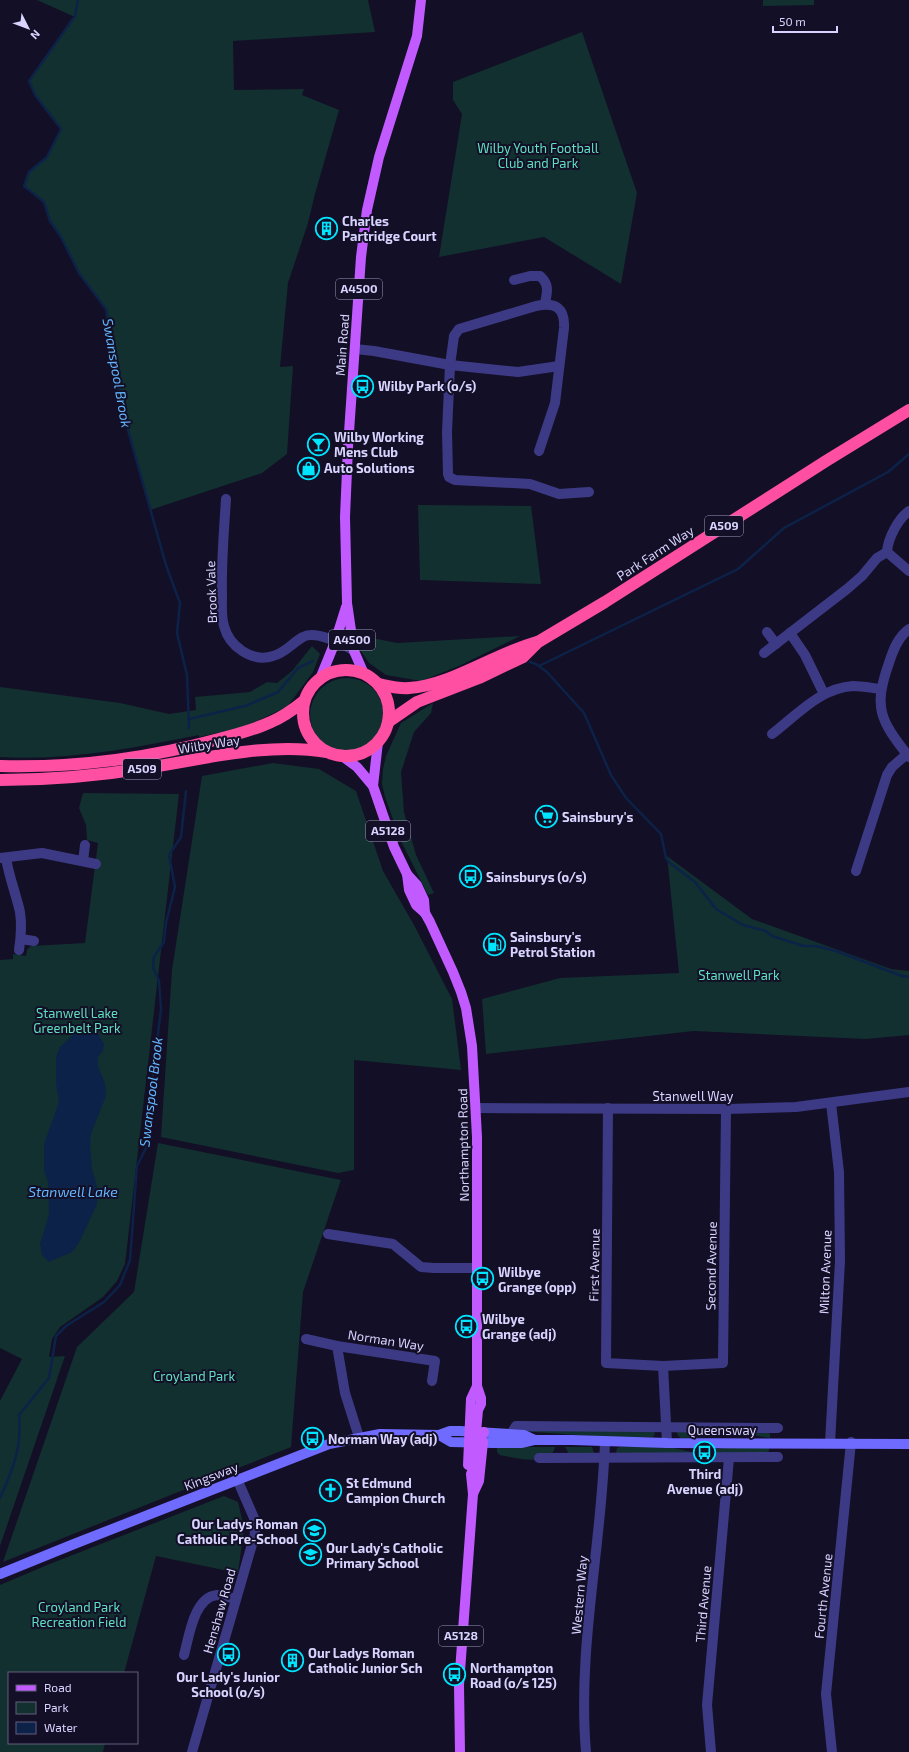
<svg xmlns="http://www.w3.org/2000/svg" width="909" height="1752" font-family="'Exo 2',sans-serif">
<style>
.green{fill:#12302f}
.water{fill:#0c2248}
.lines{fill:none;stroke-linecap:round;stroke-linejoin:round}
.stream{stroke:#0c2248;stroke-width:2.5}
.street{stroke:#3d3a85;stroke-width:10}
.secondary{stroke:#6f6bff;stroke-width:10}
.primary{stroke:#c25bff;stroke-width:10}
.highway{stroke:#ff4fa3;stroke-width:12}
.labels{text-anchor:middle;stroke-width:4;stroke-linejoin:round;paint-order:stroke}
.shield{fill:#130f26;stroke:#9e99be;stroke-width:1}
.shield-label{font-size:12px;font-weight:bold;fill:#d9d4ff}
.park-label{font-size:13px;fill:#5fe0c0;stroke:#130f26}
.poi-label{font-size:13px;font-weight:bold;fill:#d9d4ff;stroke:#130f26;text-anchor:start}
.street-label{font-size:13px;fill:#d9d4ff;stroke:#130f26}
.water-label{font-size:14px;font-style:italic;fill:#62b6ff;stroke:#130f26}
</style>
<rect width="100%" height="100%" fill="#130f26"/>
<g class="green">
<path d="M37,0H368L375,32L233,41L234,90L304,89L302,95L339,110L315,194L308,223L288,283L280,367L293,366L287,454L262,473L150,510L129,434L117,385L106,309L79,273L61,237L50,221L44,202L24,186L29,172L47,157L61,130L35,95L29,81L75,17Z"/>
<path d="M763,0H814V5L763,6Z"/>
<path d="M582,32L637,193L621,284L544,237L439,257L462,114L453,100V82Z"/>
<path d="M418,505L531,506L541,584L420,580Z"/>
<path d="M357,635L397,643L520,636L459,666L421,681L386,675L369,663L359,648Z"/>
<path d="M312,646L320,654L313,672L287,707L244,727L199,737V735C134,748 67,761 0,757V687L120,703L169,714L196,710L195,697L250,692L267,682L277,683L292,671Z"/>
<circle cx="347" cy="715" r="37"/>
<path d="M433,703L431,713L414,732L401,772L404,812L416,855L434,893L428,895L400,839L385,797L382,784L383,769L386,756L401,723Z"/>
<path d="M273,763L319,769L356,791L383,871L414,925L452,999L461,1070L354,1060V1170L338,1173L161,1137L172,970L202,776Z"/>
<path d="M83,793L179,794L125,1264L117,1281L103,1297L60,1327L52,1339L49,1357L65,1356L0,1546V1401L22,1359L0,1348V960L13,959V954L26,956L27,950L31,946L85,943L98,843L87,840L86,825L79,808Z"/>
<path d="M667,856L752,919L891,969L909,971V1035L866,1039L694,1031L486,1054L482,999L560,978L679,973Z"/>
<path d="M158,1143L341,1180L303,1292L291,1447L3,1562L77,1347L134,1292Z"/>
<path d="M523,1429L654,1431L655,1434L653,1437H606L520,1431Z"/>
<path d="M679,1430H765L770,1434V1438L745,1434H728L707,1437L681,1438L678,1436L677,1433Z"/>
<path d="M497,1447H555C552,1467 514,1458 500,1455L497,1452Z"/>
<path d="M565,1447H592L594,1453L569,1454Z"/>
<path d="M620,1447H669L692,1452L707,1451L729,1447H769V1451L764,1455L616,1453L617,1448Z"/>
<path d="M224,1496L238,1502L244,1528L238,1573L156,1556L124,1673H9V1743H105L103,1752H0V1585L47,1565Z"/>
</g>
<path class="water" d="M94,1029L98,1033L104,1044L103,1051L98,1057V1066L105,1083L106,1096L91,1134L90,1146L92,1169L98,1190L97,1204L79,1243L72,1252L49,1262L42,1255L40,1244L49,1214L48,1182L44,1171V1144L59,1102L56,1083V1057L60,1047L75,1033L85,1035Z"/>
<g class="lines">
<g class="stream">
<path d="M78,0L75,16L29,81L35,95L61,129L47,157L29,172L24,186L44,202L50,221L61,237L79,273L106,309L117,385L129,434L166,565L180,603L177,633L187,675L189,728"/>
<path d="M530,662L536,664L547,672L584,713L611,775L626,798L661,834L666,858L670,863L695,882L716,909L743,925L766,931L772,936L804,946H816L836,951L902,976L909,977"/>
<path d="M539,666L738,569L784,528L888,472L909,454"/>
<path d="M189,719L245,706L278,692L298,668L313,661"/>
<path d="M0,1498C13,1469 22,1448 19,1415L49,1378L56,1336L66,1326L104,1302L120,1285L130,1260L137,1166L147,1146V1125L161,1009L159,981L153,967L154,957L164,942L166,923L175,887L169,855L181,837L186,791"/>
</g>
<g class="street">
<path d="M514,280L530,276H540C550,285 547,292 545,304"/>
<path d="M355,349L374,351L450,365L454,336L459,329L536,306C556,302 565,308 564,328L555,403L539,451"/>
<path d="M559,366L518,372L450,365L447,432L448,474L449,477L455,480L530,484L559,494L589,492"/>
<path d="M226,499C224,531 221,564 222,596C222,606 221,617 224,626C229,646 252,663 273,656C285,653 292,643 303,637C315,630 344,644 354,651"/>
<path d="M909,511C898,519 888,538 887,552L909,571"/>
<path d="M909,629C898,637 893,650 889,663C873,708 880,720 909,757"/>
<path d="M767,632L776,644"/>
<path d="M790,633L805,655L824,694"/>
<path d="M764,653L847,589L862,576L877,558L887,552"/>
<path d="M772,734C797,715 820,688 853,686C862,686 872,688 881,689"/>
<path d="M0,858L42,853L96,864"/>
<path d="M6,858C9,877 16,894 20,912C22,925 21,937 19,950"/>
<path d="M83,861L85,845"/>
<path d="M856,871L887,775L892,767L907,754"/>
<path d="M21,939L34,941"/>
<path d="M476,1108L726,1109L796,1107L909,1092"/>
<path d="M608,1108L606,1363L663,1366L723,1363L726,1109"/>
<path d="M328,1234L393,1244L421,1267L434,1268H477"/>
<path d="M306,1339L337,1346L435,1361L432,1381"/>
<path d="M337,1346L345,1393L359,1437"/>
<path d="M663,1366L667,1443"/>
<path d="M511,1434L516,1426L778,1428"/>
<path d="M830,1443L840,1261L839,1172L831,1103"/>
<path d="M539,1458L778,1457"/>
<path d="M184,1655C189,1637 194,1597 217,1595C223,1595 231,1598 236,1599"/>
<path d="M192,1752L255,1534L254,1518L237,1479"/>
<path d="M586,1752C577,1648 602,1545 605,1441"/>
<path d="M711,1752L707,1705L729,1458"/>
<path d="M832,1752L826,1694L851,1442"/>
</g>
<g class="secondary">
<path d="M439,1435L451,1442L492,1443H522L535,1440H572L667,1443L909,1444"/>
<path d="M0,1574L74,1544L329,1444L380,1434L439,1435L450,1431H460L524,1435L535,1440"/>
</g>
<g class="primary">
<path d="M364,674L354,651L347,603L345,517L348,447L361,257L367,210L379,157L417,36L421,0"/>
<path d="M320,679L335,642L346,607"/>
<path d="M342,756L357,767L373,786L394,847L407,874L417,885L424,900L425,913"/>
<path d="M373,786L378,742"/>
<path d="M407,874L409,890L416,905L425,913L430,922L453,972L461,992L466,1008L472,1046L477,1137V1386L481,1398V1404L478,1410L476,1432L469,1442"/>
<path d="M468,1465L471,1399L477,1386"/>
<path d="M473,1494L479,1481L483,1442"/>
<path d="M460,1752L459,1685L473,1494L471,1474L474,1467L477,1443L484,1432"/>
</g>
<g class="highway">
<circle cx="346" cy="713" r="43"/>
<path d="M378,684C388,686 399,689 409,688C450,686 496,653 537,642"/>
<path d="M388,722L417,702L479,678L523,657L538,642L605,602L826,461L909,410"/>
<path d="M0,766C73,768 149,758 219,739C237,734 254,730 271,722C283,717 294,709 304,701"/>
<path d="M0,780C49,780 97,776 146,768C205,759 267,742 327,752"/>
</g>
</g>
<defs>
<symbol id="building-ring" viewBox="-11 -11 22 22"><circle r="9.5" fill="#130f26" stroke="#00e5ff" stroke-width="1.5"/><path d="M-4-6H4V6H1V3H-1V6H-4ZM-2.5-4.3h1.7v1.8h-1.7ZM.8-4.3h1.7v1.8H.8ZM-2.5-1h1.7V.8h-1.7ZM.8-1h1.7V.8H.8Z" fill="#00e5ff"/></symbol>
<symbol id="bus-ring" viewBox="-11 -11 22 22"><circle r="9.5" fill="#130f26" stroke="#00e5ff" stroke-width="1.5"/><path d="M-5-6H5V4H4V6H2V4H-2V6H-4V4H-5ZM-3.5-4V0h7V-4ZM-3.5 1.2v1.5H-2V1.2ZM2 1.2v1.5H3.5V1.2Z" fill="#00e5ff"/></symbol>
<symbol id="bar-ring" viewBox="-11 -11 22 22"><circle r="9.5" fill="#130f26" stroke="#00e5ff" stroke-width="1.5"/><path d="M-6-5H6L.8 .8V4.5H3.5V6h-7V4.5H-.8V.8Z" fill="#00e5ff"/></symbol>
<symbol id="shop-ring" viewBox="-11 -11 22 22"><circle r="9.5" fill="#130f26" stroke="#00e5ff" stroke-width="1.5"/><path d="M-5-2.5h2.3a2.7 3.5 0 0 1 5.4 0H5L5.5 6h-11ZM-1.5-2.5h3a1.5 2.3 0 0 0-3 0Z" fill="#00e5ff"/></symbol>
<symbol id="supermarket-ring" viewBox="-11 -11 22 22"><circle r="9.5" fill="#130f26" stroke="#00e5ff" stroke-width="1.5"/><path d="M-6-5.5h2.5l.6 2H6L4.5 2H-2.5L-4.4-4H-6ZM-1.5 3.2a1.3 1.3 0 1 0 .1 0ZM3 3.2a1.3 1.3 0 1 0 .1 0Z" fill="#00e5ff"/></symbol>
<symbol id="fuel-ring" viewBox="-11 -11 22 22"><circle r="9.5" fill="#130f26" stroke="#00e5ff" stroke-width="1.5"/><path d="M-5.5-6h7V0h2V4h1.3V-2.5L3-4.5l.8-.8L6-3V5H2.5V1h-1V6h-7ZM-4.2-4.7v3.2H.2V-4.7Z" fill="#00e5ff"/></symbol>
<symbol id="church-ring" viewBox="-11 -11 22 22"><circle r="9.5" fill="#130f26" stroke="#00e5ff" stroke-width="1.5"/><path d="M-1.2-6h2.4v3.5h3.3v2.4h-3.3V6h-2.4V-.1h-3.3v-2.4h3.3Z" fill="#00e5ff"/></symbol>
<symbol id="school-ring" viewBox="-11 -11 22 22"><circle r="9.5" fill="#130f26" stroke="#00e5ff" stroke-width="1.5"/><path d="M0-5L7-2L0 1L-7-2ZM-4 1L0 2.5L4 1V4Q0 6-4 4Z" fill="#00e5ff"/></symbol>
</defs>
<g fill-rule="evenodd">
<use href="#building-ring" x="314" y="216" width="25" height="25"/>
<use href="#bus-ring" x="350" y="374" width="25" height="25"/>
<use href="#bar-ring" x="306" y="432" width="25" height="25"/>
<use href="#shop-ring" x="296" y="456" width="25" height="25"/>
<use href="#supermarket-ring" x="534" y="804" width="25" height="25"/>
<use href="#bus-ring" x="458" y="864" width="25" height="25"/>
<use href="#fuel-ring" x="482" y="932" width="25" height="25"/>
<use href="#bus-ring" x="470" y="1266" width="25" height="25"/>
<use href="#bus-ring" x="454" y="1314" width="25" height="25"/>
<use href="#bus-ring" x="300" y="1426" width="25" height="25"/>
<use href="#bus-ring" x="692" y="1440" width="25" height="25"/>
<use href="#church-ring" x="318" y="1478" width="25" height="25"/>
<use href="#school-ring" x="302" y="1518" width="25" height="25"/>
<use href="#school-ring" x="298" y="1542" width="25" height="25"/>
<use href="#bus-ring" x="216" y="1642" width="25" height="25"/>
<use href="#building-ring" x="280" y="1648" width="25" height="25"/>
<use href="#bus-ring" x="442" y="1662" width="25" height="25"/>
</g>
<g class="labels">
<g class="shield">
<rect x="336" y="279" width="46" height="20" rx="3"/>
<rect x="705" y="516" width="38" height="20" rx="3"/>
<rect x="329" y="630" width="46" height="20" rx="3"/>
<rect x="123" y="759" width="38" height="20" rx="3"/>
<rect x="366" y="821" width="44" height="20" rx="3"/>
<rect x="439" y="1626" width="44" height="20" rx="3"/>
</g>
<g class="shield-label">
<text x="359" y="293">A4500</text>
<text x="724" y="530">A509</text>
<text x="352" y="644">A4500</text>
<text x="142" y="773">A509</text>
<text x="388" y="835">A5128</text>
<text x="461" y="1640">A5128</text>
</g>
<g class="park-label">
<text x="538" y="153">Wilby Youth Football<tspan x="538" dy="15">Club and Park</tspan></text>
<text x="739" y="980">Stanwell Park</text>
<text x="77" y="1018">Stanwell Lake<tspan x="77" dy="15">Greenbelt Park</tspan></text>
<text x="194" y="1381">Croyland Park</text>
<text x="79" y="1612">Croyland Park<tspan x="79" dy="15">Recreation Field</tspan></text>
</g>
<g class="poi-label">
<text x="342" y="226">Charles<tspan x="342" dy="15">Partridge Court</tspan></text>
<text x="378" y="391">Wilby Park (o/s)</text>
<text x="334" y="442">Wilby Working<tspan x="334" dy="15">Mens Club</tspan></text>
<text x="324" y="473">Auto Solutions</text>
<text x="562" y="822">Sainsbury's</text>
<text x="486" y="882">Sainsburys (o/s)</text>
<text x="510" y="942">Sainsbury's<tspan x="510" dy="15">Petrol Station</tspan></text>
<text x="498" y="1277">Wilbye<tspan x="498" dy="15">Grange (opp)</tspan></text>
<text x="482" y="1324">Wilbye<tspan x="482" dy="15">Grange (adj)</tspan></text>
<text x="328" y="1444">Norman Way (adj)</text>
<text x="705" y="1479" text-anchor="middle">Third<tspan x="705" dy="15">Avenue (adj)</tspan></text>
<text x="346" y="1488">St Edmund<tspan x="346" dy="15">Campion Church</tspan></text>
<text x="298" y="1529" text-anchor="end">Our Ladys Roman<tspan x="298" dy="15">Catholic Pre-School</tspan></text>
<text x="326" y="1553">Our Lady's Catholic<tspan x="326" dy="15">Primary School</tspan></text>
<text x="308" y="1658">Our Ladys Roman<tspan x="308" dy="15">Catholic Junior Sch</tspan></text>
<text x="470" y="1673">Northampton<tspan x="470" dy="15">Road (o/s 125)</tspan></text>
<text x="228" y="1682" text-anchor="middle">Our Lady's Junior<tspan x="228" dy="15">School (o/s)</tspan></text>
</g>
<g class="street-label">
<text transform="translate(342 345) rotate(-86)" y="5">Main Road</text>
<text transform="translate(655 553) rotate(-33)" y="5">Park Farm Way</text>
<text transform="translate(211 592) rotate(-92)" y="5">Brook Vale</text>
<text transform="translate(209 744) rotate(-9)" y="5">Wilby Way</text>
<text x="693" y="1101">Stanwell Way</text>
<text transform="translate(463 1145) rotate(-91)" y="5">Northampton Road</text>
<text transform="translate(594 1265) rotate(-89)" y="5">First Avenue</text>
<text transform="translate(711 1266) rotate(-89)" y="5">Second Avenue</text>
<text transform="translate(825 1272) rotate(-88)" y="5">Milton Avenue</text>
<text transform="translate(386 1340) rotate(9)" y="5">Norman Way</text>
<text x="722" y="1435">Queensway</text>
<text transform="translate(211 1476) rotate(-21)" y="5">Kingsway</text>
<text transform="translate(579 1595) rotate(-85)" y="5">Western Way</text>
<text transform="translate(823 1596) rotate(-84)" y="5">Fourth Avenue</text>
<text transform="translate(703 1604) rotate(-85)" y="5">Third Avenue</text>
<text transform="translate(219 1611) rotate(-74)" y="5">Henshaw Road</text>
</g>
<g class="water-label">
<text transform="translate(117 373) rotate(80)" y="5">Swanspool Brook</text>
<text transform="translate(151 1092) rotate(-83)" y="5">Swanspool Brook</text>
<text x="73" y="1197">Stanwell Lake</text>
</g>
</g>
<rect x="8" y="1672" width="130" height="72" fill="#130f26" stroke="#625e7d"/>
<rect x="16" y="1685" width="20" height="6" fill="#c25bff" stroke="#625e7d"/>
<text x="44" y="1692" font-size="12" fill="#d9d4ff">Road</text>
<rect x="16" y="1702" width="20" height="12" fill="#12302f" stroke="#625e7d"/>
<text x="44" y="1712" font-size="12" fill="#d9d4ff">Park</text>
<rect x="16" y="1722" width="20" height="12" fill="#0c2248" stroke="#625e7d"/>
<text x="44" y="1732" font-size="12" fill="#d9d4ff">Water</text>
<g transform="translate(28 28) rotate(132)" stroke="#130f26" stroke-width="3" paint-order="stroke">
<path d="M0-3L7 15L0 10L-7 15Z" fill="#d9d4ff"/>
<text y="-6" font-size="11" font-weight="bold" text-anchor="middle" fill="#d9d4ff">N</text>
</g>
<path d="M773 26v6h64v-6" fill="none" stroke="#d9d4ff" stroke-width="2"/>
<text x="779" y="26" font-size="12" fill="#d9d4ff" stroke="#130f26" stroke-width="3" paint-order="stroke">50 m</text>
</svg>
